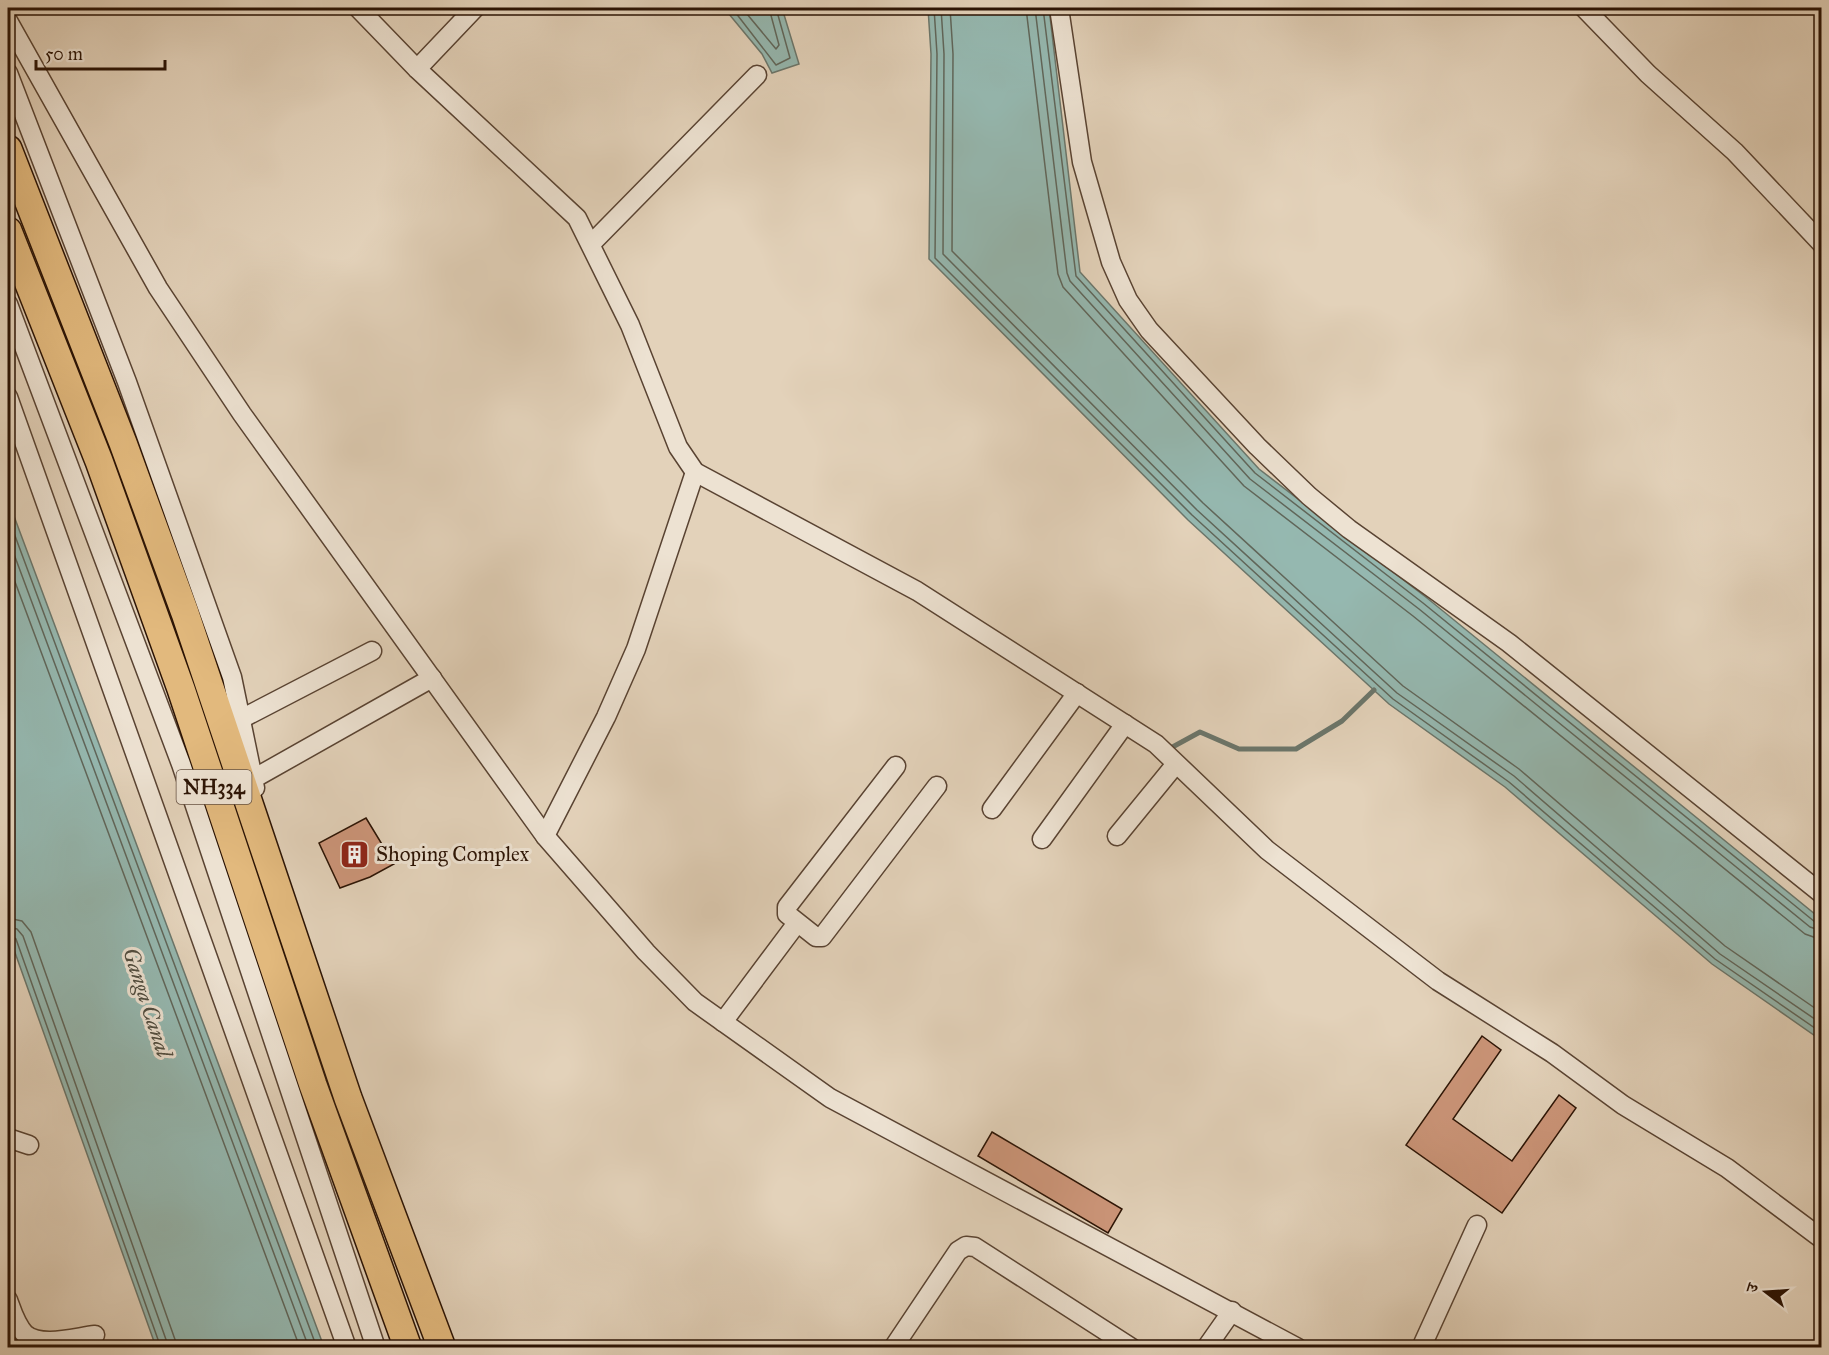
<svg xmlns="http://www.w3.org/2000/svg" width="1829" height="1355" font-family="'IM FELL Great Primer','Noto Serif Devanagari',serif">
<style>
.water{fill:#95b8b0;stroke:#6b766b;stroke-width:1.5}
.lines{fill:none;stroke-linecap:round;stroke-linejoin:round}
.shore{stroke:#60665a;stroke-width:1.5}
.stream{stroke:#6b766b;stroke-width:5}
.building{fill:#cd967a;stroke:#2b1304;stroke-width:1.5}
.minor-casing{stroke:#594332;stroke-width:21}
.highway-casing{stroke:#2b1304;stroke-width:30}
.minor{stroke:#ede2d2;stroke-width:18}
.highway{stroke:#e2b97d;stroke-width:27}
.labels{text-anchor:middle;stroke-width:6;stroke-linejoin:round;paint-order:stroke}
.shield{fill:#ede2d2;stroke:#655142;stroke-width:1.5}
.shield-label{font-size:20px;font-weight:bold;fill:#2b1304}
.poi-label{font-size:21px;fill:#2b1304;stroke:#ede2d2;text-anchor:start}
.water-label{font-size:22px;font-style:italic;fill:#504d40;stroke:#ede2d2}
</style>
<rect width="100%" height="100%" fill="#e3d2ba"/>
<filter id="stains"><feTurbulence type="fractalNoise" baseFrequency=".00333" numOctaves="4"/><feColorMatrix values="0 0 0 0 .2 0 0 0 0 .09 0 0 0 0 .02 0 0 0 .5 -.17"/></filter>
<radialGradient id="worn" r=".72"><stop offset=".6" stop-color="#630" stop-opacity="0"/><stop offset="1" stop-color="#630" stop-opacity=".3"/></radialGradient>
<g class="water">
<path d="M724,8H782L799,64L772,73L762,54Z"/>
<path d="M928,8H1049L1080,272L1259,469L1427,598L1821,919V1040L1712,964L1505,787L1389,704L1188,520L929,259L931,54Z"/>
<path d="M8,500L324,1347H156L8,933Z"/>
</g>
<g class="lines">
<g class="shore">
<path d="M732,8L776,65L790,58L776,8"/>
<path d="M742,8L776,49L779,45L769,8"/>
<path d="M934,8L937,54L935,258L1192,515L1393,699L1509,782L1715,959L1822,1033"/>
<path d="M941,8L944,54L943,254L1197,510L1397,693L1514,776L1720,954L1822,1024"/>
<path d="M950,8L953,54L952,251L1203,503L1403,686L1519,769L1725,946L1822,1013"/>
<path d="M1026,8L1058,274L1063,287L1244,486L1413,616L1805,934L1822,940"/>
<path d="M1035,8L1067,273L1070,281L1250,479L1419,609L1810,927L1822,931"/>
<path d="M1043,8L1076,276L1255,473L1423,603L1815,922L1822,923"/>
<path d="M8,517L317,1348"/>
<path d="M8,538L309,1348"/>
<path d="M8,563L300,1348"/>
<path d="M8,918L22,921L31,932L178,1348"/>
<path d="M8,927L17,929L23,936L169,1348"/>
<path d="M8,934L16,939L161,1348"/>
</g>
<path class="stream" d="M1167,750L1200,732L1239,749H1296L1342,721L1374,690"/>
</g>
<g class="building">
<path d="M366,818L394,864L370,877L340,888L319,843Z"/>
<path d="M1482,1036L1501,1050L1453,1119L1512,1161L1559,1095L1576,1108L1502,1213L1406,1145Z"/>
<path d="M992,1132L1122,1209L1108,1233L978,1156Z"/>
</g>
<g class="lines">
<defs>
<g id="minor">
<path d="M358,8L417,69L577,218L630,325L678,447L695,472L917,591L1156,744L1267,850L1438,981L1552,1053L1623,1105L1727,1168L1822,1239"/>
<path d="M1059,8L1082,162L1111,262L1128,300L1149,330L1257,446L1309,496L1349,529L1509,643L1822,894"/>
<path d="M1584,8L1648,74L1735,152L1822,244"/>
<path d="M8,21L158,288L242,414L545,836L646,952L695,1002L830,1098L1298,1348"/>
<path d="M417,69L475,8"/>
<path d="M8,73L127,382L232,677L255,788"/>
<path d="M591,244L757,75"/>
<path d="M8,304L181,764L376,1348"/>
<path d="M8,397L347,1348"/>
<path d="M241,719L372,651"/>
<path d="M896,766L787,907V914L816,937H822L937,786"/>
<path d="M253,779L432,678"/>
<path d="M992,809L1077,693"/>
<path d="M545,836L606,717L636,649L695,472"/>
<path d="M1117,836L1175,765"/>
<path d="M1042,839L1125,724"/>
<path d="M723,1022L797,923"/>
<path d="M8,1138L29,1145"/>
<path d="M8,1300C12,1311 16,1325 25,1334C41,1348 76,1337 95,1335"/>
<path d="M893,1348L958,1251L966,1246L975,1247L1132,1348"/>
<path d="M1206,1348L1232,1311"/>
<path d="M1421,1348L1477,1225"/>
</g>
<g id="highway">
<path d="M8,149L123,443L185,613L348,1098L442,1348"/>
<path d="M8,231L99,461L181,689L313,1085L408,1348"/>
</g>
</defs>
<use href="#minor" class="minor-casing"/>
<use href="#highway" class="highway-casing"/>
<use href="#minor" class="minor"/>
<use href="#highway" class="highway"/>
</g>
<defs>
<symbol id="building-square" viewBox="-11 -11 22 22"><rect x="-9" y="-9" width="18" height="18" rx="4" fill="#8f2418" stroke="#ede2d2"/><path d="M-4-6H4V6H1V3H-1V6H-4ZM-2.5-4.3h1.7v1.8h-1.7ZM.8-4.3h1.7v1.8H.8ZM-2.5-1h1.7V.8h-1.7ZM.8-1h1.7V.8H.8Z" fill="#fff"/></symbol>
</defs>
<g fill-rule="evenodd">
<use href="#building-square" x="338" y="838" width="33" height="33"/>
</g>
<g class="labels">
<rect class="shield" x="176.5" y="770" width="75" height="34" rx="4.5"/>
<g class="shield-label">
<text x="214" y="794">NH334</text>
</g>
<g class="poi-label">
<text x="376" y="861">Shoping Complex</text>
</g>
<g class="water-label">
<text transform="translate(148 1002) rotate(72)" y="8">Ganga Canal</text>
</g>
</g>
<rect width="1829" height="1355" fill="none" stroke="#e3d2ba" stroke-width="30"/>
<rect x="9" y="9" width="1811" height="1337" fill="none" stroke="#2b1304" stroke-width="3"/>
<rect x="15" y="15" width="1799" height="1325" fill="none" stroke="#2b1304" stroke-width="1.5"/>
<g transform="translate(1766 1292) rotate(287)" stroke="#ede2d2" stroke-width="4.5" paint-order="stroke">
<path d="M0-4.5L10 22L0 15L-10 22Z" fill="#2b1304"/>
<text y="-9" font-size="16" font-weight="bold" text-anchor="middle" fill="#2b1304">उ</text>
</g>
<path d="M36 60v9h129v-9" fill="none" stroke="#2b1304" stroke-width="3"/>
<text x="45" y="60" font-size="18" fill="#2b1304" stroke="#ede2d2" stroke-width="4.5" paint-order="stroke">50 m</text>
<rect width="100%" height="100%" filter="url(#stains)"/>
<rect width="100%" height="100%" fill="url(#worn)"/>
</svg>
